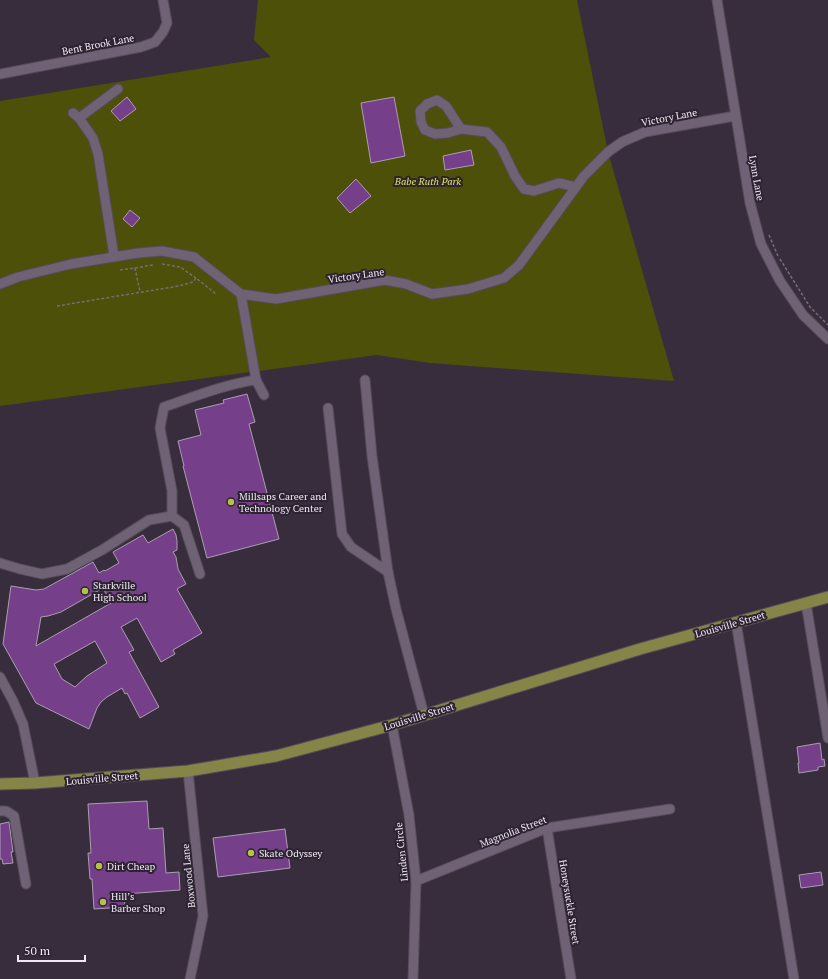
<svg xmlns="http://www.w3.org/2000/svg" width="828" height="979" font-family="'PT Serif',serif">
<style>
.green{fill:#4c5009}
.building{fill:#753f8a;stroke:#ab9eb1;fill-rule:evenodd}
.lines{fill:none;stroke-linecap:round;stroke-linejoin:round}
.minor-casing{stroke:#554c59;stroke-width:11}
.major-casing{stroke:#554c59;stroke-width:13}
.path{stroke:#766c79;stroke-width:1.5;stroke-dasharray:3 2;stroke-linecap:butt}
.minor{stroke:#6e6274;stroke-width:9}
.major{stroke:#858548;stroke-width:11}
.poi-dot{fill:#b8c147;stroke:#2d2332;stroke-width:1.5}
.labels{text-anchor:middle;stroke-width:4;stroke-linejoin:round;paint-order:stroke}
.street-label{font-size:10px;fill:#f0e9f3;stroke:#2d2332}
.park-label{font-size:10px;font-style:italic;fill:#dfe95f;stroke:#2d2332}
.poi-label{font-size:10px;fill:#f0e9f3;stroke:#2d2332;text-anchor:start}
</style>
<rect width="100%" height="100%" fill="#382d3c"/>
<path class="green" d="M258,0H577L608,152L674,381L430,363L377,355L0,406V101L271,57L254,40Z"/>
<g class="building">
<path d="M127,97L136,109L120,121L111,111Z"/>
<path d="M394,97L405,156L371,163L361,103Z"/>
<path d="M471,150L474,165L445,170L443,156Z"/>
<path d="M356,179L371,196L350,213L337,198Z"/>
<path d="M130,210L140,218L132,227L123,219Z"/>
<path d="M247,394L255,422L249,424L279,539L207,558L183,466H184L178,441L201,435L195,410L224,403L223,400Z"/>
<path d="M173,529L176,535L177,541V550L173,552L176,557L178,569L186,584L177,589L202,633L173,650L175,654L161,662L137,618L121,627L134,650L129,652L159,707L140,718L127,693L125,694L122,688L107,697L101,702L97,708L89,729L36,703L3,644L11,586L36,590L44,589L93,562L99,573L104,570L105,571L119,563L113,552L143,535L148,543ZM103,588L111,603L36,646L41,617L48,616L61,612ZM95,641L107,663L87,676L75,687L62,679L54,664Z"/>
<path d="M820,743L822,760L824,759L825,766L818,767V770L799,773L798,763H799L797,747Z"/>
<path d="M147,801L149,829L163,828L166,873L179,872L180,890L124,894L125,907L94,909L92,879H90L88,853H91L88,804Z"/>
<path d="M9,822L13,852H11L13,863L3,864L2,859H0V824Z"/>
<path d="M285,829L290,868L218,877L213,838Z"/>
<path d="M821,872L823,885L801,888L799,875Z"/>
</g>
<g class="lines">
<defs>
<g id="minor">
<path d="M717,0L750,203L761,244L780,281L803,315L828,339"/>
<path d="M0,74L141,47L155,42L163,32L167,23L163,0"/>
<path d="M73,113L79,118L93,138L98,154L114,256"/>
<path d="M79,118L118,89"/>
<path d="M461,129L448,133L435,134L425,130L421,122L420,111L427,104L437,100L446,106L461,129L487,132L501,147L515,176L524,189L534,191L559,183L576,187"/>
<path d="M0,284L18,277L71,264L138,253L162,251L194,257L241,294L276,299L385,280L406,284L432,294L468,289L504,278L519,265L584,176L608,152L622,142L645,132L735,116"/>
<path d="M241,294L256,380"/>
<path d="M365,380L372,456L388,572L396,609L424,715"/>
<path d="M328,408L342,534L351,547L388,572"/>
<path d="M172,516V491L160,428L164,407C193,397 226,384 256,380L264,395"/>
<path d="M0,563L20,569L42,574L67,569L102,550L149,520L172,516L184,525L200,574"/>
<path d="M806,603L828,738"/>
<path d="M736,622L794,979"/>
<path d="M0,677L13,701L23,724L35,783"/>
<path d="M392,725L409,815L416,881L413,979"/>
<path d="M188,771L203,916L190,979"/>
<path d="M0,811H6L14,816L26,884"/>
<path d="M547,828L571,979"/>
<path d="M416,881L547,828L670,809"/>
</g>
<path id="major" d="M0,784L35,783L188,771L276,756L392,725L640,649L828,597"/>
</defs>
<use href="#minor" class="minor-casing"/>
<use href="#major" class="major-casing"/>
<g class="path">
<path d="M769,235L778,256"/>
<path d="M780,259L810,307L828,325"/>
<path d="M162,264L180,267L196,278"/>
<path d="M135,268L153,265"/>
<path d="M120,270L135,268L140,292"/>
<path d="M57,306L179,286L193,282L196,278L216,294"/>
</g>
<use href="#minor" class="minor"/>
<use href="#major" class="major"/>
</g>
<g class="poi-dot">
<circle cx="231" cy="502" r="4"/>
<circle cx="85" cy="591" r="4"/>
<circle cx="251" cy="853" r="4"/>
<circle cx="99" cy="866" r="4"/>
<circle cx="103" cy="902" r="4"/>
</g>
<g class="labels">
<g class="street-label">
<text transform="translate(98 44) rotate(-11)" y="4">Bent Brook Lane</text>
<text transform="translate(669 117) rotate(-11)" y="4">Victory Lane</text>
<text transform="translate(757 178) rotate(80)" y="4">Lynn Lane</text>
<text transform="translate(356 275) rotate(-8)" y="4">Victory Lane</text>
<text transform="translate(730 624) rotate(-16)" y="4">Louisville Street</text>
<text transform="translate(419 716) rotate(-17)" y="4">Louisville Street</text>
<text transform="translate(102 778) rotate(-5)" y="4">Louisville Street</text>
<text transform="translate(513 831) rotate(-21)" y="4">Magnolia Street</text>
<text transform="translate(401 852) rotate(-96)" y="4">Linden Circle</text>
<text transform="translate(188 876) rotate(-96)" y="4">Boxwood Lane</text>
<text transform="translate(570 902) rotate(81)" y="4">Honeysuckle Street</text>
</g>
<g class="park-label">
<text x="428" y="185">Babe Ruth Park</text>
</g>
<g class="poi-label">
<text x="239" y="500">Millsaps Career and<tspan x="239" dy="12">Technology Center</tspan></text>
<text x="93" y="589">Starkville<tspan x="93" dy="12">High School</tspan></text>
<text x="259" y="857">Skate Odyssey</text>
<text x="107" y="870">Dirt Cheap</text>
<text x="111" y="900">Hill’s<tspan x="111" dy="12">Barber Shop</tspan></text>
</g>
</g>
<path d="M18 955v6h67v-6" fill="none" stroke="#f0e9f3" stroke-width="2"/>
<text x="24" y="955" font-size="12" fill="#f0e9f3" stroke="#2d2332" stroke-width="3" paint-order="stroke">50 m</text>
</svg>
